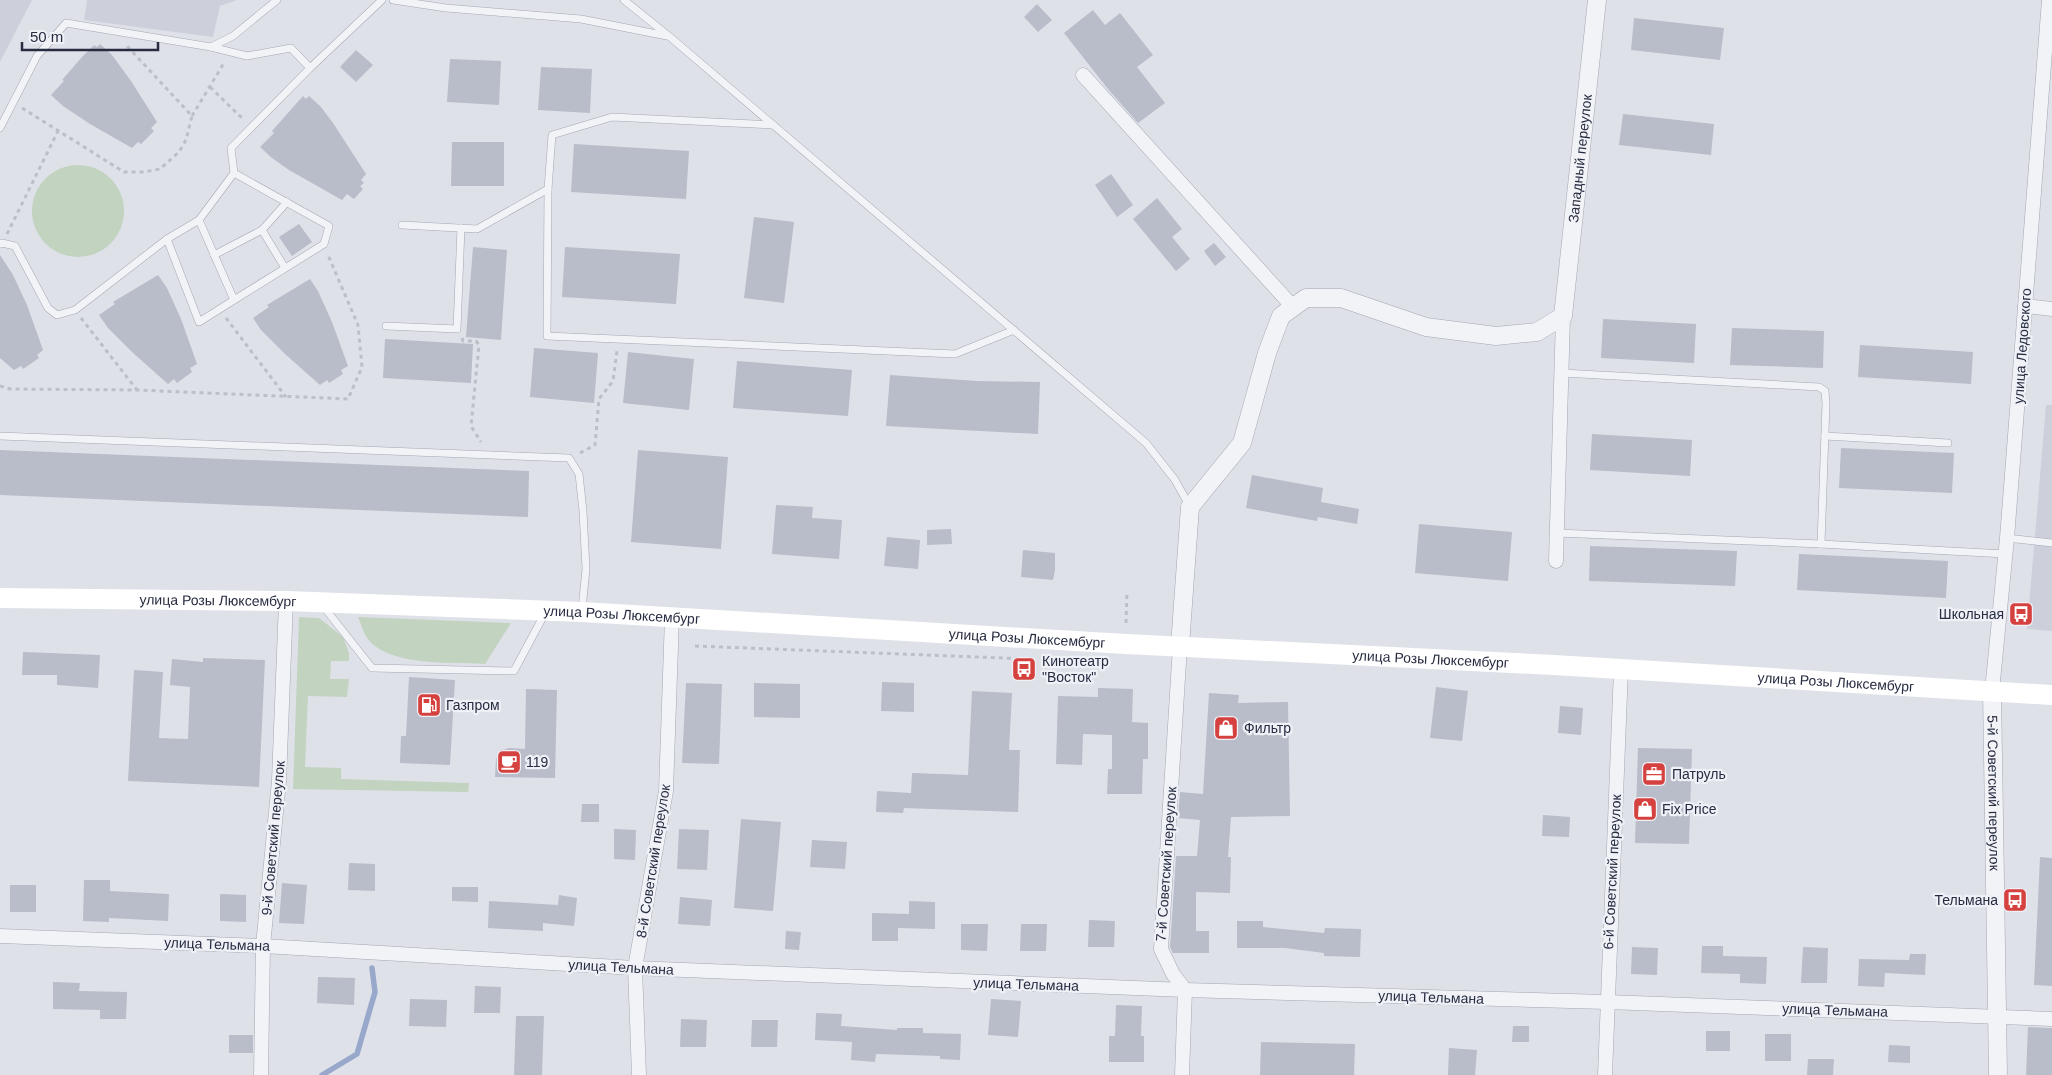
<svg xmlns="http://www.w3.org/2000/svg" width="2052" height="1075" font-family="Helvetica,sans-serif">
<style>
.built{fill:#cdd0db}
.green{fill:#c2d3c0}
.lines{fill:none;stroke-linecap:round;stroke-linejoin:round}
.stream{stroke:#98a8cb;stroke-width:5.5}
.building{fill:#b9bcc9}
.service-casing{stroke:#a4a7b3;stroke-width:8}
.minor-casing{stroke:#a4a7b3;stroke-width:15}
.tertiary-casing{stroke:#a4a7b3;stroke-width:19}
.path{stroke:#bdbfc8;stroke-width:3;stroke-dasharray:4 4;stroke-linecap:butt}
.service{stroke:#f2f3f7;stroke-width:7}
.minor{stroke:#f2f3f7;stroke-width:14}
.tertiary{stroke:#f2f3f7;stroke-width:18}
.secondary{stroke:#fff;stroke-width:20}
.labels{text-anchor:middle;stroke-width:4.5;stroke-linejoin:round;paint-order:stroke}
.street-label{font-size:14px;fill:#272c41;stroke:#eff1f7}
.poi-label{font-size:14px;fill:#272c41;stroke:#eff1f7;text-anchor:start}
</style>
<rect width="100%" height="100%" fill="#dfe1e9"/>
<g class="built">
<path d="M0,0H32L0,62Z"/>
<path d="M87,0H237L220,6L213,37L84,20Z"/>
<path d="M2046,405H2052V631L2027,629Z"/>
</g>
<g class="green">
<circle cx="78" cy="211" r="46"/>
<path d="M299,617L319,618L343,637L349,653V661H331L330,679H349L347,697L308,696L305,767L341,768V779L469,783L468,792L293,789Z"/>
<path d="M358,617L511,623L485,664C453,662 388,667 367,638C363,632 361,623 358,617Z"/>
</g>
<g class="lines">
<path class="stream" d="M322,1075L357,1054L375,992L372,968"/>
</g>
<g class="building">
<path d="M1037,4L1052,20L1038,32L1024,17Z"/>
<path d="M1093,10L1105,25L1120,13L1153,55L1137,67L1165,103L1138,123L1108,89L1064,33Z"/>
<path d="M1634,18L1724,28L1720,60L1631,50Z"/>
<path d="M100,44L112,55L131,81L157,122L151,128L154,131L141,144L138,142L132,148L90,124L63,106L51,95L64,81L62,80L82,57L94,45L97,47Z"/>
<path d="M356,50L373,65L356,82L340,67Z"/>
<path d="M450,59L501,61L499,105L447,102Z"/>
<path d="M541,67L592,69L590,113L538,110Z"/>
<path d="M303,96L306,99L309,96L321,107L333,123L366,174L361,180L364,183L360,186L363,189L354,199L347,194L342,200L289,170L272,158L260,147L274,133L272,131Z"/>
<path d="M1623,114L1714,124L1711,155L1619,145Z"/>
<path d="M452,142H504V186H451Z"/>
<path d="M574,144L689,151L686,199L571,192Z"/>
<path d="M1111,174L1133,205L1117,217L1095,185Z"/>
<path d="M1157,198L1182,229L1172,237L1190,259L1176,271L1133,219Z"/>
<path d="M754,217L794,222L784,303L744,298Z"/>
<path d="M299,224L312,242L292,256L279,237Z"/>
<path d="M1214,243L1226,257L1215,266L1204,251Z"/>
<path d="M473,247L507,250L501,340L466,337Z"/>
<path d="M565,247L680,254L676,304L562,297Z"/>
<path d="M0,255L13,275L27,305L43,350L37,355L39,358L23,369L21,366L14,370L0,358Z"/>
<path d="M158,275L167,288L181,319L197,364L190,368L192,372L177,383L174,379L168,384L132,352L108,328L99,315L115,304L113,302Z"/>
<path d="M310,279L318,291L332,322L348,366L341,370L343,374L329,383L327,380L320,385L285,354L261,330L253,318L269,307L267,305Z"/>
<path d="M1603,319L1696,324L1694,363L1601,358Z"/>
<path d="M1732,328L1824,331L1823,368L1730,365Z"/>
<path d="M385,339L473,344L471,383L383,378Z"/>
<path d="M1860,345L1973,352L1971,384L1858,377Z"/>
<path d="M534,348L598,353L594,403L530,397Z"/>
<path d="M628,352L694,359L689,410L623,403Z"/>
<path d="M737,361L852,370L848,416L733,408Z"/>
<path d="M890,375L977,381L1040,382L1038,434L886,426Z"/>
<path d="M1592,434L1692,440L1690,476L1590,470Z"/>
<path d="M1841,448L1954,453L1952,493L1839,488Z"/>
<path d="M0,450L529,471L528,517L0,495Z"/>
<path d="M638,450L728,457L721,549L631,542Z"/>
<path d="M1252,475L1323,488L1321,502L1359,509L1357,524L1318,517L1317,521L1246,508Z"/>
<path d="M776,505L813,507L812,518L842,520L839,559L772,554Z"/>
<path d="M1419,524L1512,532L1508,581L1415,573Z"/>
<path d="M951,529L952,544L927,545V530Z"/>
<path d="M887,537L920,540L918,569L884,566Z"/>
<path d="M1590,546L1737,551L1735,586L1589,581Z"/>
<path d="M1023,550L1055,553V570L1053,580L1021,577Z"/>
<path d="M1799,554L1948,561L1946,598L1797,590Z"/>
<path d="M23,652L100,655L98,688L57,685V675H22Z"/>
<path d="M203,658L265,660L259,787L128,781L134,670L163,672L159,738L188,739L190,687L170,685L172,659L203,662Z"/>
<path d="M409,677L455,680L450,765L400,763L401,736H406Z"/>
<path d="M882,682L914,683V712L881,711Z"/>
<path d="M686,683L722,684L719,764L682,763Z"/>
<path d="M754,683L800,684V718L754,717Z"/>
<path d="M1436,687L1468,691L1462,741L1430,738Z"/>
<path d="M1098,688L1133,689L1132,722L1148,723V759H1143L1142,794H1107L1108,769H1112V735L1083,734L1082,765L1056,764L1058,696L1098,697Z"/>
<path d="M526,689L557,690L555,778L495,777L496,759L499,751L509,748L525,749Z"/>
<path d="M972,691L1012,693L1009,750H1020L1018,812L904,808L903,813L876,812L877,791L911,793L912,773L968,775Z"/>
<path d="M1209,693L1239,695L1238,703L1288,702L1290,816L1231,817L1228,857H1231L1230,893L1196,892V931H1209V953H1173L1170,947L1176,856H1197L1200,820L1178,818L1180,792L1203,794Z"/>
<path d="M1560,706L1583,708L1581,735L1558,733Z"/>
<path d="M1638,748L1692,749L1689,844L1635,843Z"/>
<path d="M582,804H599V822H581Z"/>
<path d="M1543,815L1570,817L1569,837L1542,836Z"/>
<path d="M741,819L781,822L773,911L734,908Z"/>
<path d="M614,829L636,830L635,860L614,859Z"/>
<path d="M679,829L709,830L707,870L677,869Z"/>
<path d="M812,840L847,842L845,869L810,867Z"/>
<path d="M2040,857L2052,858V986L2034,985Z"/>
<path d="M349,863L375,864V891L348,890Z"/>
<path d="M84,880H110V891L169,894L168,921L109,918V922L83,921Z"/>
<path d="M282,883L307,885L304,924L279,923Z"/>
<rect x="10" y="885" width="26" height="27"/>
<path d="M452,887H478V902L452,901Z"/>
<path d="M220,894L246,895V922L220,921Z"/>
<path d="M559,895L577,898L574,926L543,923V931L488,928L489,901L558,905Z"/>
<path d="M680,897L712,900L710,926L678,924Z"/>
<path d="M909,901L935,902V929L898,928V941H872V913L909,914Z"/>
<path d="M1089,920L1115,921L1114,947H1088Z"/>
<path d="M1237,921H1263V927L1324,933L1325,928L1361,929L1360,957L1324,956V953L1285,948H1237Z"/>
<path d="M961,924H988L987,951L961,950Z"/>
<path d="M1021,924H1047L1046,951H1020Z"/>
<path d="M786,931L801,932L799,950L785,949Z"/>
<path d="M1702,946H1723V956L1767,957L1766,984L1740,983V974L1701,973Z"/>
<path d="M1632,947L1658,948L1657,975L1631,974Z"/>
<path d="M1803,947L1828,948L1827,983H1801Z"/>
<path d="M1910,954H1926L1925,975L1885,973L1884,987L1858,986L1859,959L1909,960Z"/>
<path d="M318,977L355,978L354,1005L317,1003Z"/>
<path d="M53,982L80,983L79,991L127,992L126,1019H100V1010L53,1009Z"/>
<path d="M475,986L501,987L500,1013H474Z"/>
<path d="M410,999L447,1000L446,1027L409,1026Z"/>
<path d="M991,999L1021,1001L1018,1037L988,1035Z"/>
<path d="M1116,1005L1142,1006L1141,1036H1144V1062H1109V1036H1115Z"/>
<path d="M816,1013L842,1014L841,1026L897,1030V1028H923V1033L961,1034L960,1060L940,1059V1056L876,1054L875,1062L851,1060L852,1042L815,1040Z"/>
<path d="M516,1016H544L542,1075H514Z"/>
<path d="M681,1019L707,1020L706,1047H680Z"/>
<path d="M752,1020H778L777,1047H751Z"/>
<path d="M1513,1026H1529V1042H1512Z"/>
<path d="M2028,1027L2052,1028V1075H2026Z"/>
<rect x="1706" y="1031" width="24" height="20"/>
<rect x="1765" y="1034" width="26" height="27"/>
<rect x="229" y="1035" width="24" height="18"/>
<path d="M1261,1042L1355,1044L1354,1075H1260Z"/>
<path d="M1889,1045L1910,1046V1063L1888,1062Z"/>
<path d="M1449,1048L1477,1050L1475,1075H1448Z"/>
<path d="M1808,1059H1834L1833,1075H1807Z"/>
</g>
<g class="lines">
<defs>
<g id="service">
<path d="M393,0L446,8L581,19L667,36"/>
<path d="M624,0L670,37L1146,443L1175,480L1190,507"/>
<path d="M211,47L247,56L291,48L310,68"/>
<path d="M0,128L37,56L66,23L211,47L233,36L277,0"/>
<path d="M548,189L552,135L612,117L773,125"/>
<path d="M199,220L234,300L324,244L329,226L234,173"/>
<path d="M402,225L477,229L548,189L547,336L955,354L1014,330"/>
<path d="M262,230L285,268"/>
<path d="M167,239L199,220L234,173L231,148L310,68L382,0"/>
<path d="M0,244L2,243L15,246L48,308L57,315L75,310L167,239L199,322L234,300"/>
<path d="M214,255L262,230L287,202"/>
<path d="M386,326L457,329L461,228"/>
<path d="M1562,373L1819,387L1825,391L1826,404L1821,544"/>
<path d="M0,436L569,458L579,474L583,511L586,569L582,609"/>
<path d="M1825,436L1948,443"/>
<path d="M1557,533L1821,544L2005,554"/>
<path d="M2007,538L2052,543"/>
<path d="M323,606L372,668L514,671L545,613"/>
</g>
<g id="minor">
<path d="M1083,75L1293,307"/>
<path d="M2025,306L2052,309"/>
<path d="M1556,561L1563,316"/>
<path d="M1180,646L1161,949L1173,974L1185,990L1182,1075"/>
<path d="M1992,691L2007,538L2049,0"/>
<path d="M0,936L263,946L635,968L1185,990L1607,1002L2052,1019"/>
<path d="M261,1075L263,946L279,781L286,601"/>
<path d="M639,1075L635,968L666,791L672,617"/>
<path d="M1605,1075L1621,669"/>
</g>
<g id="tertiary">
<path id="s1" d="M1180,646L1190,507L1242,443L1267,353L1281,316L1306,298H1341L1426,327L1496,336L1537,332L1563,316L1597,0"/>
<path id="s2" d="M1992,691L1998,1075"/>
</g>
</defs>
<use href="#service" class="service-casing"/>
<use href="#minor" class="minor-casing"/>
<use href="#tertiary" class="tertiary-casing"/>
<g class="path">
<path d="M210,87L243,119"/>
<path d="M22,108L124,172H144L160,169L179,152L186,140L192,116L127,46"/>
<path d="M192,116L224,63"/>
<path d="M7,234L58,131"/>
<path d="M81,318L137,390"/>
<path d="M226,318L286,397"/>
<path d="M462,338L463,341H476L479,345L471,426L481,442"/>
<path d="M0,386L10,389L137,390L348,399L362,367L358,325L328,255"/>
<path d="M580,453L595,445L599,399L613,381L617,351"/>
<path d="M1126,623L1127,591"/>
<path d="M695,646L1029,659"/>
</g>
<use href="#service" class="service"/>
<use href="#minor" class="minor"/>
<use href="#tertiary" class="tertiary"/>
<path class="secondary" id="s3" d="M0,598L286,601L582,612L1126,644L1554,665L2052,695"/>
</g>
<defs>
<symbol id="bus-square" viewBox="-11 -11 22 22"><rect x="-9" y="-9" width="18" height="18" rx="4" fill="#d4413e" stroke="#eff1f7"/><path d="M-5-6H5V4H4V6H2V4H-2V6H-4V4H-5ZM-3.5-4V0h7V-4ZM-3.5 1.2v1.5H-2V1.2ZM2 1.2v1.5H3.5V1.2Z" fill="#fff"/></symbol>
<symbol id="fuel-square" viewBox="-11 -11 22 22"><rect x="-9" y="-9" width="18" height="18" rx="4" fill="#d4413e" stroke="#eff1f7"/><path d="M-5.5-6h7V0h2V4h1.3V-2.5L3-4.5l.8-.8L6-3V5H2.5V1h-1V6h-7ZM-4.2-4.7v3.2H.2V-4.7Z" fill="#fff"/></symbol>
<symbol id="shop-square" viewBox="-11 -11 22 22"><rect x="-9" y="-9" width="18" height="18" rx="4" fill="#d4413e" stroke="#eff1f7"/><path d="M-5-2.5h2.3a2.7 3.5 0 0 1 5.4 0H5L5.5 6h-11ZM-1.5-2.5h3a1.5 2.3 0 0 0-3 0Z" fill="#fff"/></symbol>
<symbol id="cafe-square" viewBox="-11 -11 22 22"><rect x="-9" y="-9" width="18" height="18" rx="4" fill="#d4413e" stroke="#eff1f7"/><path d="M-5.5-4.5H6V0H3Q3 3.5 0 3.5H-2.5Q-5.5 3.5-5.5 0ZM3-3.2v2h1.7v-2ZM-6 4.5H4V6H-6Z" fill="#fff"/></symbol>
<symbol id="office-square" viewBox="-11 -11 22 22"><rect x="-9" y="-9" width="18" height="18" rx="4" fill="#d4413e" stroke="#eff1f7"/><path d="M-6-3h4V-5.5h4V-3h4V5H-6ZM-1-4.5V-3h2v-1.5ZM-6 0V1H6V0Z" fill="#fff"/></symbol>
</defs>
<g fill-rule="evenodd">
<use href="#bus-square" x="2007" y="600" width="28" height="28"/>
<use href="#bus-square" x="1010" y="655" width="28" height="28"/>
<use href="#fuel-square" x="415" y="691" width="28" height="28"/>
<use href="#shop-square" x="1212" y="714" width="28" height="28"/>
<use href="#cafe-square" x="495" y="748" width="28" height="28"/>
<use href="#office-square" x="1640" y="760" width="28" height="28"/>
<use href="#shop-square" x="1631" y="795" width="28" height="28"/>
<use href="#bus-square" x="2001" y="886" width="28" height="28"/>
</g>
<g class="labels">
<g class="street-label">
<text dy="5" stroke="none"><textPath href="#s1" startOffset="811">Западный переулок</textPath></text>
<text transform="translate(2022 346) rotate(-86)" y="5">улица Ледовского</text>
<text dy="5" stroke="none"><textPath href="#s3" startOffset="218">улица Розы Люксембург</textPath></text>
<text dy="5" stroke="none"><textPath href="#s3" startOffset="622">улица Розы Люксембург</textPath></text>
<text dy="5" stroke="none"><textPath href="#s3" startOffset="1028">улица Розы Люксембург</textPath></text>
<text dy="5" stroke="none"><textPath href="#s3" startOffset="1432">улица Розы Люксембург</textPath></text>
<text dy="5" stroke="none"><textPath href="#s3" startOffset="1838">улица Розы Люксембург</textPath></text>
<text dy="5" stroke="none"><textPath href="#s2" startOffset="102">5-й Советский переулок</textPath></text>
<text transform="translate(273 838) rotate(-85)" y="5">9-й Советский переулок</text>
<text transform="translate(653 861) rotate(-81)" y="5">8-й Советский переулок</text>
<text transform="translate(1166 864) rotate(-86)" y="5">7-й Советский переулок</text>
<text transform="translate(1612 872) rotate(-87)" y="5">6-й Советский переулок</text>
<text transform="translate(217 944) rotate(2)" y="5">улица Тельмана</text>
<text transform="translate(621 967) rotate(3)" y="5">улица Тельмана</text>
<text transform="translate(1026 984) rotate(2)" y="5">улица Тельмана</text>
<text transform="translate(1431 997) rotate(2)" y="5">улица Тельмана</text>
<text transform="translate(1835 1010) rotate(2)" y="5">улица Тельмана</text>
</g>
<g class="poi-label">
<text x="2004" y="619" text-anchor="end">Школьная</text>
<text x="1042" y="666">Кинотеатр<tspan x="1042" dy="16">"Восток"</tspan></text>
<text x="446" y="710">Газпром</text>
<text x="1244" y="733">Фильтр</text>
<text x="526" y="767">119</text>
<text x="1672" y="779">Патруль</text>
<text x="1662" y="814">Fix Price</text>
<text x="1998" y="905" text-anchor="end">Тельмана</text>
</g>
</g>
<path d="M22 42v8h136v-8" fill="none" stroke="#272c41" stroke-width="2.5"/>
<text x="30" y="42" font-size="15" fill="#272c41" stroke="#eff1f7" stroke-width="4" paint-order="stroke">50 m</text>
</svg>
